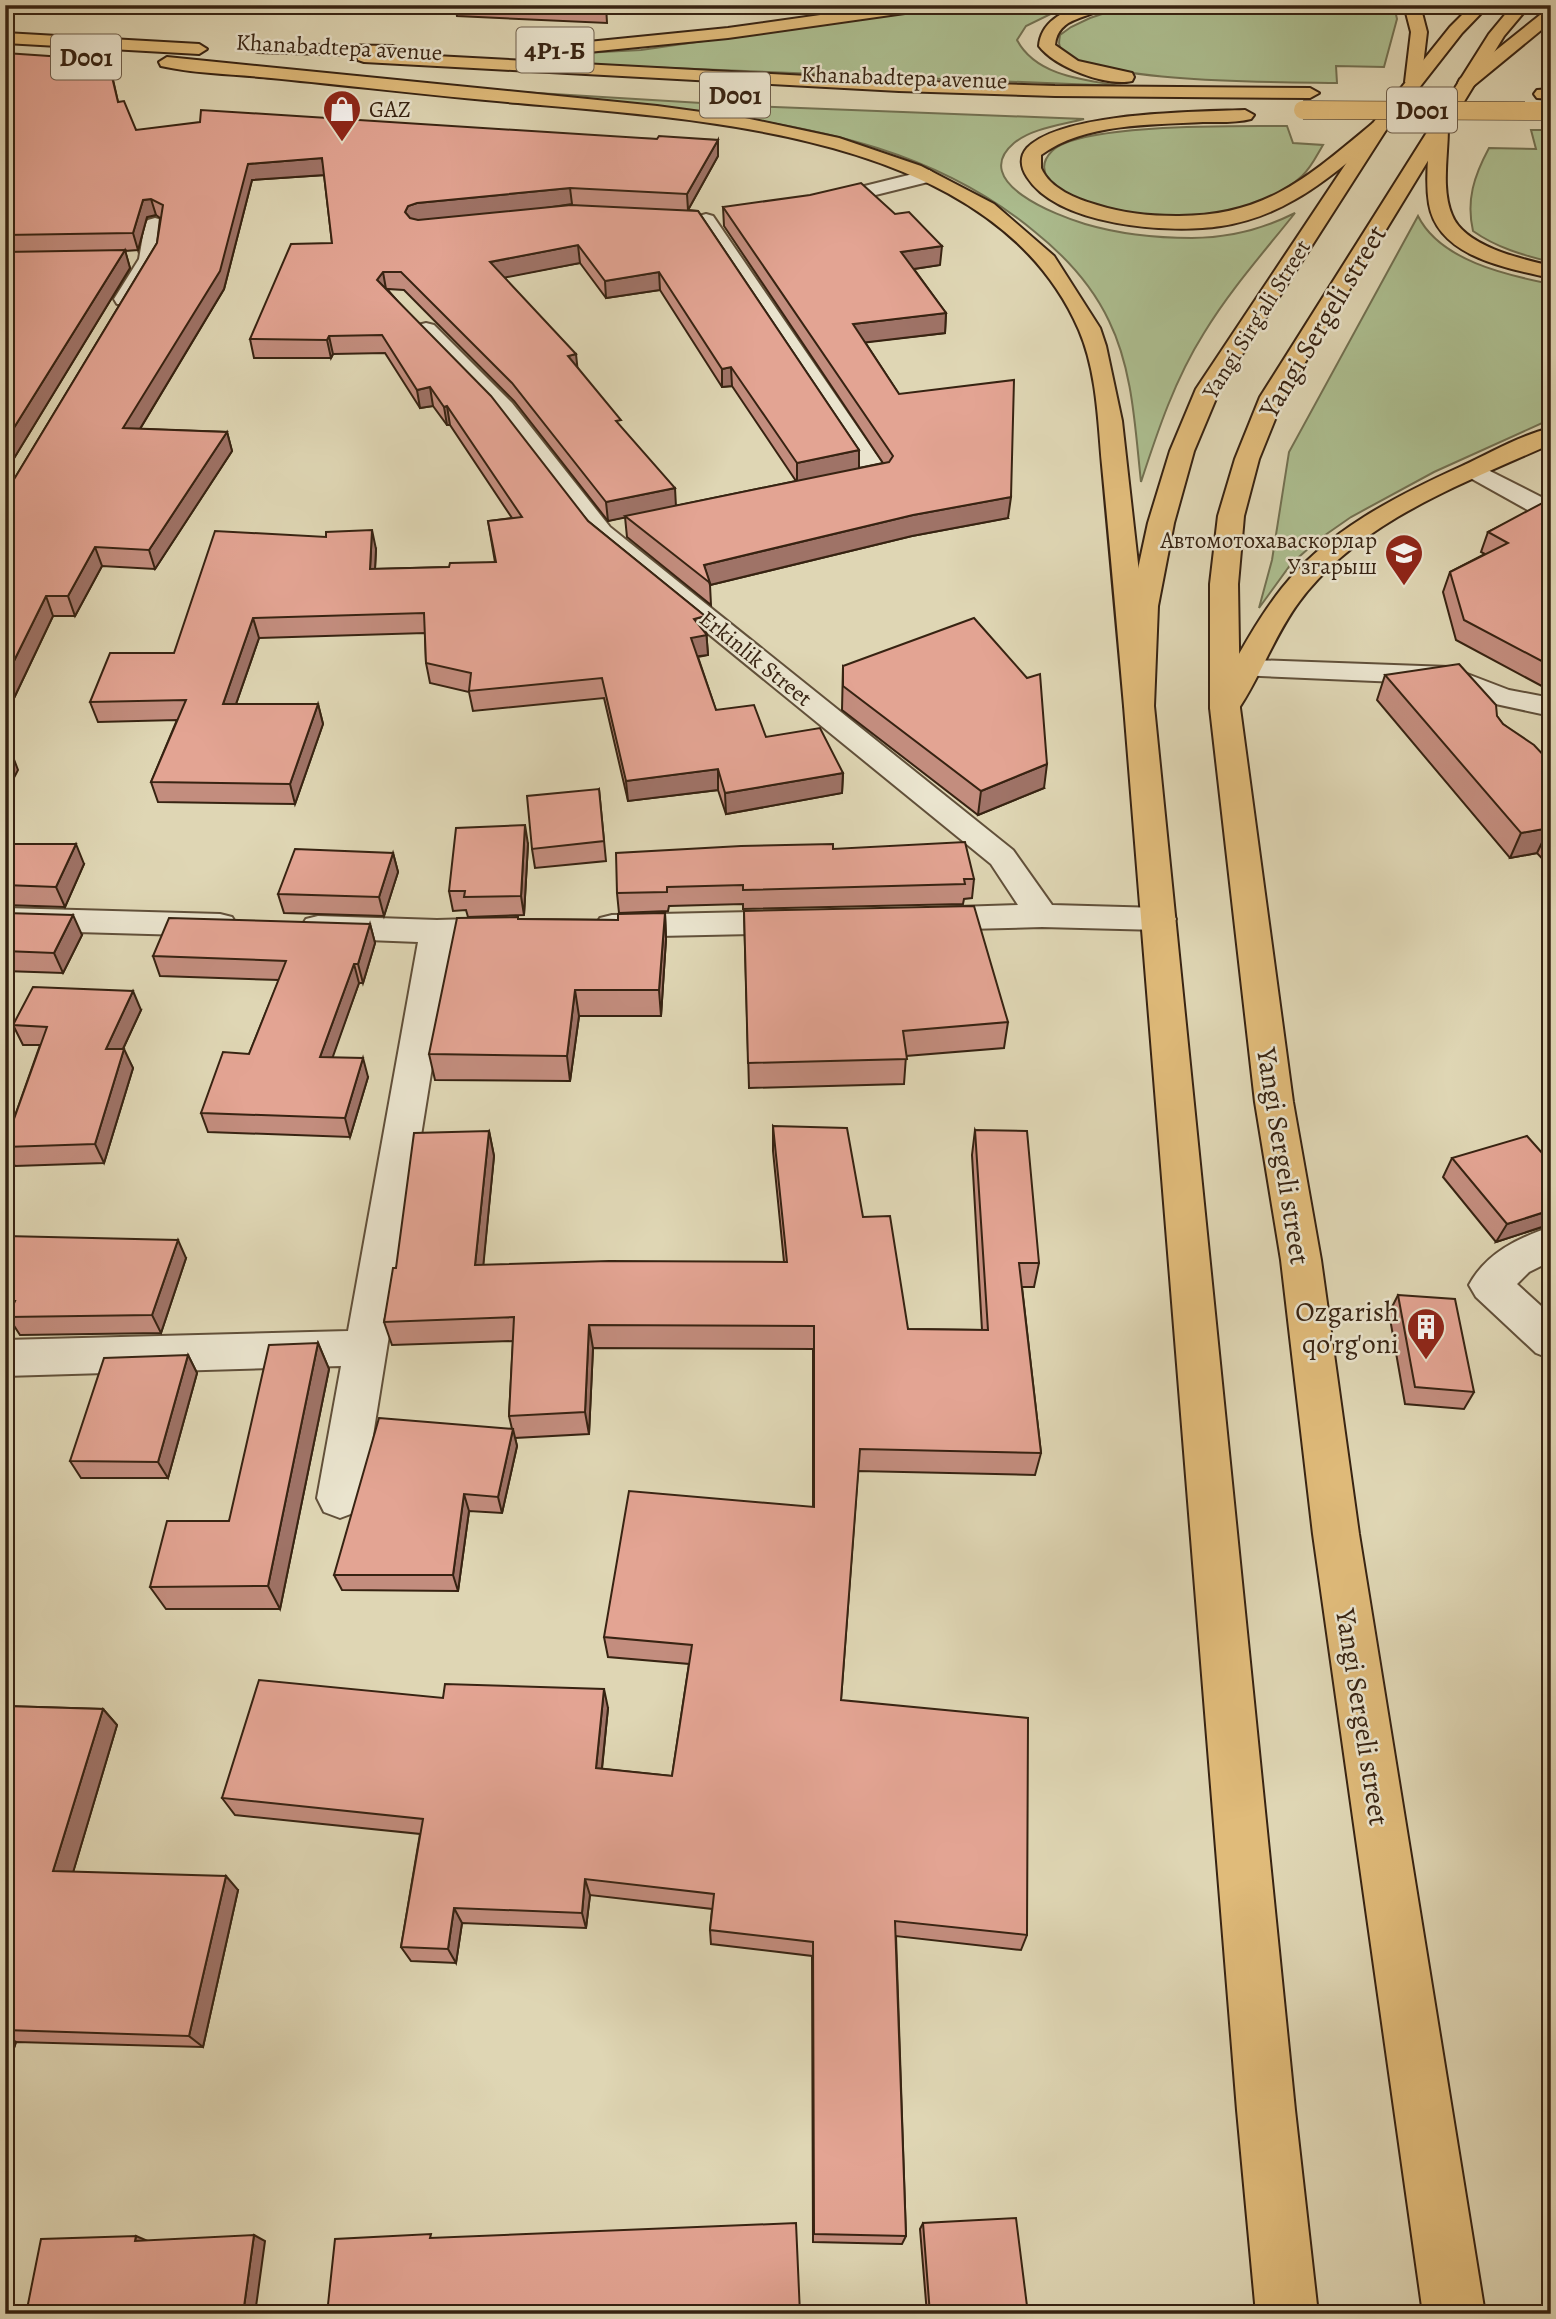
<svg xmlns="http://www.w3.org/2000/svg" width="1556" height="2319" font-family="Alegreya,serif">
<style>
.green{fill:#adbf91;stroke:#727152;stroke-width:2}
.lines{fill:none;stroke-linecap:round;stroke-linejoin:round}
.minor-casing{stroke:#61503a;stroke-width:4}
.major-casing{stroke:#372312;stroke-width:4}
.highway-casing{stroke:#372312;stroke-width:4}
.minor{fill:#eae4ce;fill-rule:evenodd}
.major{fill:#e0bb7a;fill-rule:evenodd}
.highway{fill:#e0bb7a;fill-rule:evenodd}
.highway-bridge-casing{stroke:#372312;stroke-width:19;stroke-linecap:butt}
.highway-bridge{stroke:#e0bb7a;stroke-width:18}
.wall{fill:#c38d7e;stroke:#372312;stroke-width:2;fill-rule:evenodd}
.shaded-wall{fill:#9f7367;stroke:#372312;stroke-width:2}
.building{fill:#e3a493;stroke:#372312;stroke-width:2}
.labels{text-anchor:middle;stroke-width:5;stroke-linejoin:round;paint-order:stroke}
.far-street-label{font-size:23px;fill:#372312;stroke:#eae4ce}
.far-poi-label{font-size:23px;fill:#372312;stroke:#eae4ce;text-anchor:start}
.shield{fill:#eae4ce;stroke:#6d5d4a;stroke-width:2}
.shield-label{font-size:26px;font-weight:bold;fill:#372312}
.street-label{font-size:28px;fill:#372312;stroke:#eae4ce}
.poi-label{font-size:28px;fill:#372312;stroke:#eae4ce;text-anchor:end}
</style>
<rect width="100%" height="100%" fill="#dfd6b4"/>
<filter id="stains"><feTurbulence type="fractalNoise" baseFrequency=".00286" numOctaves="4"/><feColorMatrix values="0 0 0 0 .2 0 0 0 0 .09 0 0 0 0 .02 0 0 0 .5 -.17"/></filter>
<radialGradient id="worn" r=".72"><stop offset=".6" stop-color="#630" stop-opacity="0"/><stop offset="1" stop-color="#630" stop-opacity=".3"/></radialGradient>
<g class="green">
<path d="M954,5H1069L1026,26L1017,40C1036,76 1084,80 1121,86L544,63V55L641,50Z"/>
<path d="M1129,5H1389L1395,10L1397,19L1384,67L1336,66L1337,83C1287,82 1092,84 1062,50C1058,46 1059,41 1060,35L1071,27L1090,18Z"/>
<path d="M473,89L751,106L1084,119C1062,125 1032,128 1014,143C968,182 1058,216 1085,224C1119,234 1156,238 1192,238C1228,238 1263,229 1295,213C1264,252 1230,290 1204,333C1175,379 1158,430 1141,482C1135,428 1133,370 1109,321C1092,285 1065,256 1035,232C939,152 822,128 701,112C625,102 549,96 473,89Z"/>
<path d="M1287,126L1293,143L1323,145C1317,155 1311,168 1302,176C1278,199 1232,213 1200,217C1182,219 1160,218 1142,216C1119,214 1015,189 1052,151C1079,123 1244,126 1287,126Z"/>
<path d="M1531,130H1551V262C1523,255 1497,248 1473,231C1466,200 1474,176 1489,148L1536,149Z"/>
<path d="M1418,216C1440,260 1505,275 1551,284V419L1434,472L1351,517L1318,540L1291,564L1259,608L1272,560L1289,452Z"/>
</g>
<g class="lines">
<defs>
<g id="minor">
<path d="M929,170L938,176L936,180L819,209L809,203L812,199Z"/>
<path d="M706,214L713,216L890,475L887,480L838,490L829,488L826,483L829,478L863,471L696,220L699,216Z"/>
<path d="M155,218L162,220L165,224L159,259L133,304H117L114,299L139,259L145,224L148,220Z"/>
<path d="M426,323L434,325L512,403L610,527L1013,850L1052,905L1159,908L1171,911L1176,919L1171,927L1159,930L1042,927L927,930L915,927L910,919L915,911L927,908L1018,905L991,864L592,539L496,413L418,335L415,330L418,325Z"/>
<path d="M1474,463L1551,502V521L1542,518L1465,475L1462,470L1465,465Z"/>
<path d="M1225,659L1449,667L1509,690L1551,698V716L1491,703L1445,684L1215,674L1211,668L1215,662Z"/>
<path d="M5,908L220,914L232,917L237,925L232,933L220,936L5,930Z"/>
<path d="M797,911L809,914L814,922L809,930L797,933L612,937L600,934L595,926L600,918L612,915Z"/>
<path d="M318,916L437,920L506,918L518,921L523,929L518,937L506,940L452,942L363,1498L356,1512L340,1518L324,1512L317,1498L341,1366L5,1376V1340L348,1331L418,942L318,938L306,935L301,927L306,919Z"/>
<path d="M1551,1227V1261L1529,1272L1517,1284L1551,1315V1359L1536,1353L1476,1297L1469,1285C1486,1253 1518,1238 1551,1227Z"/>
</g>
<g id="major">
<path d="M1472,5H1489L1462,33L1386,130L1220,389L1194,451L1174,523L1158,606L1154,706L1295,2110L1318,2314H1256L1237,2110L1124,706L1130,606L1148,523L1170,451L1196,389L1373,123L1450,27Z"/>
<path d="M1513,5H1530L1504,36L1284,397L1259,459L1244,516L1238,584L1240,708L1293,1102L1321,1260L1359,1534L1485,2314H1423L1313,1534L1281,1260L1255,1102L1210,708V584L1218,516L1235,459L1260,397L1489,34Z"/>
</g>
<g id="highway">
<path d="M891,5H934L926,10L728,38L578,53L570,48L578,43L728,28Z"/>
<path d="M1083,5H1108C1090,20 1058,15 1055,45L1078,61L1132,73L1134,77L1132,81C1106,87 1055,67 1039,46C1041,22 1062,12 1083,5Z"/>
<path d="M1404,5H1420L1427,32L1421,82L1413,87L1405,82L1411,32Z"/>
<path d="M1551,9V22L1472,87H1460L1458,83L1460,79L1545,11Z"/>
<path d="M5,33L199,44L207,49L199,54L5,43Z"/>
<path d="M263,44L392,46L398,48L400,51L398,54L899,81L1055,86L1310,88L1319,93L1310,98L1055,96L899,91L364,62L358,60L357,55L257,52L255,49L257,46Z"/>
<path d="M167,57L657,106L745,118L839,138L921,166L994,204L1054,256L1100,328L1106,346L1122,421L1154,706L1149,712L1139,715L1129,712L1124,706C1117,626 1110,546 1102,465C1098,421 1097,372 1079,330C993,132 702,120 518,103C436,96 353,86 271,78C235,74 196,74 161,66L159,62Z"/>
<path d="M1551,89V99L1537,98L1534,94L1537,90Z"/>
<path d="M1245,110L1254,115L1251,119C1236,123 1219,122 1203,122C1151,125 1084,123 1041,155V168C1050,189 1077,199 1097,205C1122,213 1150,216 1176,216C1265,217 1308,177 1373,123H1385L1388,127C1381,137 1370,144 1360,152C1319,187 1276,218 1221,226C1169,234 1058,226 1027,177C1021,168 1019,157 1027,148C1062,112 1195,112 1245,110Z"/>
<path d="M1439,123L1448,128C1448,156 1441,189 1452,215C1464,246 1521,259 1551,266V278C1507,268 1438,257 1429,204C1425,179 1429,153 1430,128Z"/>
<path d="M1551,428V444C1462,484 1359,521 1299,602C1273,637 1260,679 1235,714L1225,717L1215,714L1210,708C1232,667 1253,625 1282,588C1327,531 1396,496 1462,466C1490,453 1521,435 1551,428Z"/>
</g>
</defs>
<use href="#minor" class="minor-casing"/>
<use href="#major" class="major-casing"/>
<use href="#highway" class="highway-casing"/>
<use href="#minor" class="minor"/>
<use href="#major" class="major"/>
<use href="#highway" class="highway"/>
<defs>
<path id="highway-bridge" d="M1303,110L1541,111"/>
</defs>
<use href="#highway-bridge" class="highway-bridge-casing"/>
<use href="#highway-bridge" class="highway-bridge"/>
</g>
<g class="wall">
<path d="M455,5H606L607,23L457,16Z"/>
<path d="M5,53L112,75L118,102L136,130L718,140V156L688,210L698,211L859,450V468L883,463L724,226L723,207L940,265L914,269L946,313L945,333L865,342L899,394L1008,518L912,536L710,585L711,605L627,537L625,517L608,521L514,401L404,290L387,289L588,521L705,616L708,655L698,657L716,710L766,737L843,773L842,793L726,814L718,790L628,801L604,698L473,711L469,692L430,683L426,663L425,633L259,638L236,704H318L323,724L295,804L158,802L151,782L177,720L98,722L90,702L174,653L376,549L375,569L449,567L495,562L488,521L512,518L450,425H447L433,406L420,408L385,353L333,354L331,358H254L250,339L332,243L324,175L252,180L224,289L140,429L227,432L232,451L155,569L102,566L75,616H53L5,717V488L8,487L13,481L157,243L160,218L156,215L147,217L138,250L125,251L130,268L5,473ZM580,263L606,298L660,290L722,387L732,386L796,481L675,506L577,367L504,277Z"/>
<path d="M1551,501V691L1456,640L1443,592L1450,572L1485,554L1481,552L1488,532Z"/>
<path d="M843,666L1044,788L978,815L842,710Z"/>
<path d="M1385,675L1497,716L1503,724L1547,759H1551V868L1537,853L1510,858L1377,700Z"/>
<path d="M599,789L606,861L535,868L532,849Z"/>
<path d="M5,844L84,864L65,907L5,905Z"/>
<path d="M528,844L524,915L468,917L466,910L453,911L449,891Z"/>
<path d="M833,849L974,879L972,898L964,899L963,904L743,909V904L669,906L668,911L619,913L617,893Z"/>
<path d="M393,853L398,872L384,916L284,913L278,894Z"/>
<path d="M744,911L1008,1022L1004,1048L906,1056L904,1084L749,1088Z"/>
<path d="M5,913L82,935L63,973L5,971Z"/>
<path d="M665,913L666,939L661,1016H579L570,1081L435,1080L429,1054L519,919L618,920Z"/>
<path d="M370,924L375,943L363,983H359L332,1057L368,1077L350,1137L208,1132L201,1113L249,1054L279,980L160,976L153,956Z"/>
<path d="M141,1010L123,1049L133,1068L104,1163L15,1166L5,1149V1144L40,1045H23L13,1025Z"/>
<path d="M773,1126L863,1217L908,1329L982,1330L972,1155L975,1130L1039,1263L1034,1287H1022L1041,1453L1035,1475L858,1471L841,1700L1027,1935L1021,1950L896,1936L906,2236L902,2244L813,2242L812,1956L711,1944L710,1930L712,1909L590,1895L586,1928L462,1923L456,1963L411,1961L401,1947L420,1834L235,1815L222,1798L443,1698L608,1708L602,1769L672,1776L689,1664L608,1657L604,1637L813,1507V1349L593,1348L589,1434L515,1438L517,1446L502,1513L469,1511L458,1591L342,1590L334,1575L512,1429L509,1416L513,1341L392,1345L384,1322L396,1268L489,1131L494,1156L483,1265L784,1262L773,1151Z"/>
<path d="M1452,1158L1551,1163V1224L1496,1242L1443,1177Z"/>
<path d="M5,1236L186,1258L161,1333L20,1335L9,1318H5Z"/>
<path d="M1398,1295L1474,1392L1464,1409L1405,1404L1389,1313Z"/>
<path d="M318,1343L329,1369L280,1609H166L150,1587L229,1521Z"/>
<path d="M188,1355L197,1373L168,1478H81L70,1461Z"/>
<path d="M5,1706L103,1709L117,1725L73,1872L238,1890L203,2047L16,2042L5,2075Z"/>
<path d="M923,2223L1028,2314H927L920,2229Z"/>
</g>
<g class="shaded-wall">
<path d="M5,5H14L5,19Z"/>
<path d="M718,140V156L688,210L687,194Z"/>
<path d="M322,158L325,175L252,180L224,289L129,447L123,428L248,164Z"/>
<path d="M570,188L572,204L407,229L405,212L408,206L417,203Z"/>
<path d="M151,199L156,215L147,217L138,250L133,233L143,200Z"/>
<path d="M578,245L580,263L492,280L490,262Z"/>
<path d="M942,246L940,265L900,271L901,252Z"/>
<path d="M125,250L130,268L5,473V442Z"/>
<path d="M383,272L386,289L377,280Z"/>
<path d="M659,272L660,290L606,298L605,281Z"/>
<path d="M946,313L945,333L852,344L853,324Z"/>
<path d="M329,336L333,354L331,358L327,340Z"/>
<path d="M576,354L578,373L568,356Z"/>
<path d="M731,367L732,386L722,387V369Z"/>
<path d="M430,387L433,406L420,408L417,390Z"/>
<path d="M447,406L450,425H447L444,407Z"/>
<path d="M227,432L232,451L155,569L149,550Z"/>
<path d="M859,450V469L797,482V463Z"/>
<path d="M675,488L676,507L608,521L606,502Z"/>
<path d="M1011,497L1008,518L912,536L710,585L704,565L913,515Z"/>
<path d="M372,530L376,549L374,589L370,569Z"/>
<path d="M95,547L102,566L75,616L68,596Z"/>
<path d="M46,596L53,616L5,717V679Z"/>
<path d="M705,616L708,655L692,657L691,638L694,619Z"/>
<path d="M253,618L259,638L229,724L223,704Z"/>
<path d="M318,704L323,724L295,804L290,784Z"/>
<path d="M10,749L18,770L5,795V757Z"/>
<path d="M1047,764L1044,788L978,815L981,791Z"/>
<path d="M718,769V790L628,801L626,781Z"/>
<path d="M843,773L842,793L726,814L725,793Z"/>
<path d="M525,825L528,844L524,915L521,896Z"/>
<path d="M1549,828L1537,853L1510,858L1521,833Z"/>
<path d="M76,844L84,864L65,907L56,887Z"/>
<path d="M393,853L398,872L384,916L379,897Z"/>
<path d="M665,913L666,939L661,1016L659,990Z"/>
<path d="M73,915L82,935L63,973L54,953Z"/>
<path d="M370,924L375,943L363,983L358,964Z"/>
<path d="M354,964L359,983L326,1076L320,1057Z"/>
<path d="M575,990L579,1016L570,1081L567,1056Z"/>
<path d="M133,991L141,1010L114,1068L106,1049Z"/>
<path d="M124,1049L133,1068L104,1163L95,1144Z"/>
<path d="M363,1058L368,1077L350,1137L345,1118Z"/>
<path d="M489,1131L494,1156L481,1289L475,1265Z"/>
<path d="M1551,1210V1224L1496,1242L1507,1224Z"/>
<path d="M178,1240L186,1258L161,1333L152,1315Z"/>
<path d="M589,1325L593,1348L589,1434L585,1412Z"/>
<path d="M318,1343L329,1369L280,1609L268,1586Z"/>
<path d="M188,1355L197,1373L168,1478L158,1462Z"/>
<path d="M513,1429L517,1446L502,1513L498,1497Z"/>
<path d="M464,1494L469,1511L458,1591L453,1575Z"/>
<path d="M604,1689L608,1708L600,1786L596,1768Z"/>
<path d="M103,1709L117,1725L69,1886L53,1871Z"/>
<path d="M226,1876L238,1890L203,2047L189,2036Z"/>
<path d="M585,1879L590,1895L586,1928L582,1913Z"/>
<path d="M454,1908L462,1923L456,1963L448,1949Z"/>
<path d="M5,2035L16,2042L5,2075Z"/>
<path d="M254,2235L265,2241L255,2314H243Z"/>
<path d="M136,2236L150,2242L135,2241Z"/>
</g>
<g class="building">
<path d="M5,53L108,60L118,102L124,101L136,130L200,122L201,110L657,139L659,136L718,140L687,194L570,188L417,203L408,206L405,212L410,218L418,220L571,205L698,211L859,450L797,463L731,367L722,369L659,272L605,281L578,245L490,262L576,354L568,356L621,420L616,421L675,488L606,502L512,383L401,272H383L377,280L491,396L588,521L705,616L694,619L707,635L691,638L716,710L754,705L766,737L820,728L843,773L725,793L718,769L626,781L602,678L469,691L471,673L426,663L424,613L253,618L223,704H318L290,784L151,782L186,700L90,702L110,653H174L215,531L326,537V532L372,530L370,569L449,567L450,563L496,562L488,521L522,517L447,406L444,407L430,387L417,390L382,335L329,336L327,340L250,339L291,244L332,243L322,158L248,164L220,271L123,428L227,432L149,550L95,547L68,596H46L5,679V488L8,487L13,481L157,243L163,205L151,199L143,200L133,233L5,235Z"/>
<path d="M861,183L895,214L909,212L942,246L901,252L946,313L853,324L899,394L1014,380L1011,497L913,515L704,565L710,583L625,516L889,462L893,456L723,207L810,195Z"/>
<path d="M125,250L5,442V252Z"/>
<path d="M1548,500L1551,501V666L1464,620L1450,572L1508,543L1488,532Z"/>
<path d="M974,618L1027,678L1040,674L1047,764L981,791L843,686V666Z"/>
<path d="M1459,664L1496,705L1497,716L1503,724L1534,745L1547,759H1551V830L1549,828L1521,833L1385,675Z"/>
<path d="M5,749H10L5,757Z"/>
<path d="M599,789L604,841L532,849L527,796Z"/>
<path d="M525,825L521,896L464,897L465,891H449L456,828Z"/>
<path d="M965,842L974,879H964L965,884L743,890V885L667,887V892L617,893L616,853L741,846L833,844V849Z"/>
<path d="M5,844H76L56,887L5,885Z"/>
<path d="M295,849L393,853L379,897L278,894Z"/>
<path d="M974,906L1008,1022L903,1031L907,1059L748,1063L744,911Z"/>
<path d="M5,913L73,915L54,953L5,951Z"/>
<path d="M665,913L659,990H575L567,1056L429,1054L457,918L518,917V919L618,920V914Z"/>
<path d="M169,918L370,924L358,964H354L320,1057L363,1058L345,1118L201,1113L223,1052L249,1054L286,961L153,956Z"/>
<path d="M33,987L133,991L106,1049H124L95,1144L5,1147V1144L47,1027L13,1025Z"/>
<path d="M773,1126L847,1128L863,1217L890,1216L908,1329L988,1330L975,1130L1027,1131L1039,1263H1019L1041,1453L860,1449L841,1700L1028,1718L1027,1935L895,1921L906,2236L814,2234L813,1942L710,1930L714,1894L585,1879L582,1913L454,1908L448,1949L401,1947L423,1819L222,1798L259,1680L443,1698L445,1684L604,1689L596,1768L672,1776L692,1645L604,1637L629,1491L814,1507V1326L589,1325L585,1412L509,1416L514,1317L384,1322L393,1268H396L414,1133L489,1131L475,1265L609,1261L787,1262Z"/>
<path d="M1527,1136L1551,1163V1210L1507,1224L1452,1158Z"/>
<path d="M5,1236L178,1240L152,1315L8,1317L15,1301H5Z"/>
<path d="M1398,1295L1455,1299L1474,1392L1415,1387Z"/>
<path d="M318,1343L268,1586L150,1587L167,1521H229L269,1345Z"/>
<path d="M188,1355L158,1462L70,1461L104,1358Z"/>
<path d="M379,1418L513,1429L498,1497L464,1494L453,1575H334Z"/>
<path d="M5,1706L103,1709L53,1871L226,1876L189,2036L5,2030Z"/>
<path d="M1016,2218L1028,2314H930L923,2223Z"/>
<path d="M796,2223L800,2314H327L335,2239L431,2234L430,2238Z"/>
<path d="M254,2235L243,2314H26L41,2239L136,2236L135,2241Z"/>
</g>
<defs>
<symbol id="shop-pin" viewBox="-11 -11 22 30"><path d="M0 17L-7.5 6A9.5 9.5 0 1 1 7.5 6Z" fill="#8f2418" stroke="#eae4ce"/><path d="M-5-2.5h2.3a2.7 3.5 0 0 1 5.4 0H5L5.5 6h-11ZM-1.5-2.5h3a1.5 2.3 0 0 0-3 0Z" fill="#fff"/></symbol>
<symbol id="school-pin" viewBox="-11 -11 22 30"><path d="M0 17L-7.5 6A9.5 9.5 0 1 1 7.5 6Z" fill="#8f2418" stroke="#eae4ce"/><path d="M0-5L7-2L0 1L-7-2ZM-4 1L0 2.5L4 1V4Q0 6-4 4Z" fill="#fff"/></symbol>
<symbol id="building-pin" viewBox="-11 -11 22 30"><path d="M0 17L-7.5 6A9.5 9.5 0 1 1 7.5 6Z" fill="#8f2418" stroke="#eae4ce"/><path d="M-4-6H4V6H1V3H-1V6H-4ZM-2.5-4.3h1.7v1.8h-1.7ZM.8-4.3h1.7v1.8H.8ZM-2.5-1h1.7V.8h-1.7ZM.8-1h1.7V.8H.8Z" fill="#fff"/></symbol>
</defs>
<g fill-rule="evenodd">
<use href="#shop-pin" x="320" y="87" width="44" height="60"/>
<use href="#school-pin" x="1382" y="531" width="44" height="60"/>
<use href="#building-pin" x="1404" y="1305" width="44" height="60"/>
</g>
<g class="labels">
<g class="far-street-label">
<text transform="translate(339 47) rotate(3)" y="8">Khanabadtepa avenue</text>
<text transform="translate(904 77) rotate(2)" y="8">Khanabadtepa avenue</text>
<text transform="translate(1256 319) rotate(-58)" y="8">Yangi Sirg'ali Street</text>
<text transform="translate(756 658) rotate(39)" y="8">Erkinlik Street</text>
</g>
<g class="far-poi-label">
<text x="369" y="117">GAZ</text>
<text x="1377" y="548" text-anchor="end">Автомотохаваскорлар<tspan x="1377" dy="26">Узгарыш</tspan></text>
</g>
<g class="shield">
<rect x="516.5" y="27.5" width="77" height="45" rx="5"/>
<rect x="51" y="34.5" width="70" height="45" rx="5"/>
<rect x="700" y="72.5" width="70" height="45" rx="5"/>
<rect x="1387" y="87.5" width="70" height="45" rx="5"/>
</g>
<g class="shield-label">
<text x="555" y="59">4Р1-Б</text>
<text x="86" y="66">D001</text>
<text x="735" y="104">D001</text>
<text x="1422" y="119">D001</text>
</g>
<g class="street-label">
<text transform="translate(1322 321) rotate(-59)" y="10">Yangi Sergeli street</text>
<text transform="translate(1284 1156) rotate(81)" y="10">Yangi Sergeli street</text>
<text transform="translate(1363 1717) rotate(81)" y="10">Yangi Sergeli street</text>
</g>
<g class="poi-label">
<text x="1399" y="1321">Ozgarish<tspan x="1399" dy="32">qo'rg'oni</tspan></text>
</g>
</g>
<rect width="1556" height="2319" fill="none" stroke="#dfd6b4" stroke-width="28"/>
<rect x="7" y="7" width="1542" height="2305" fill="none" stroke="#372312" stroke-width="3.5"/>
<rect x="14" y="14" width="1528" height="2291" fill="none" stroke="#372312" stroke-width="2"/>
<rect width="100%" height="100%" filter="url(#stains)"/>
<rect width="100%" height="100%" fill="url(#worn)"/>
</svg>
